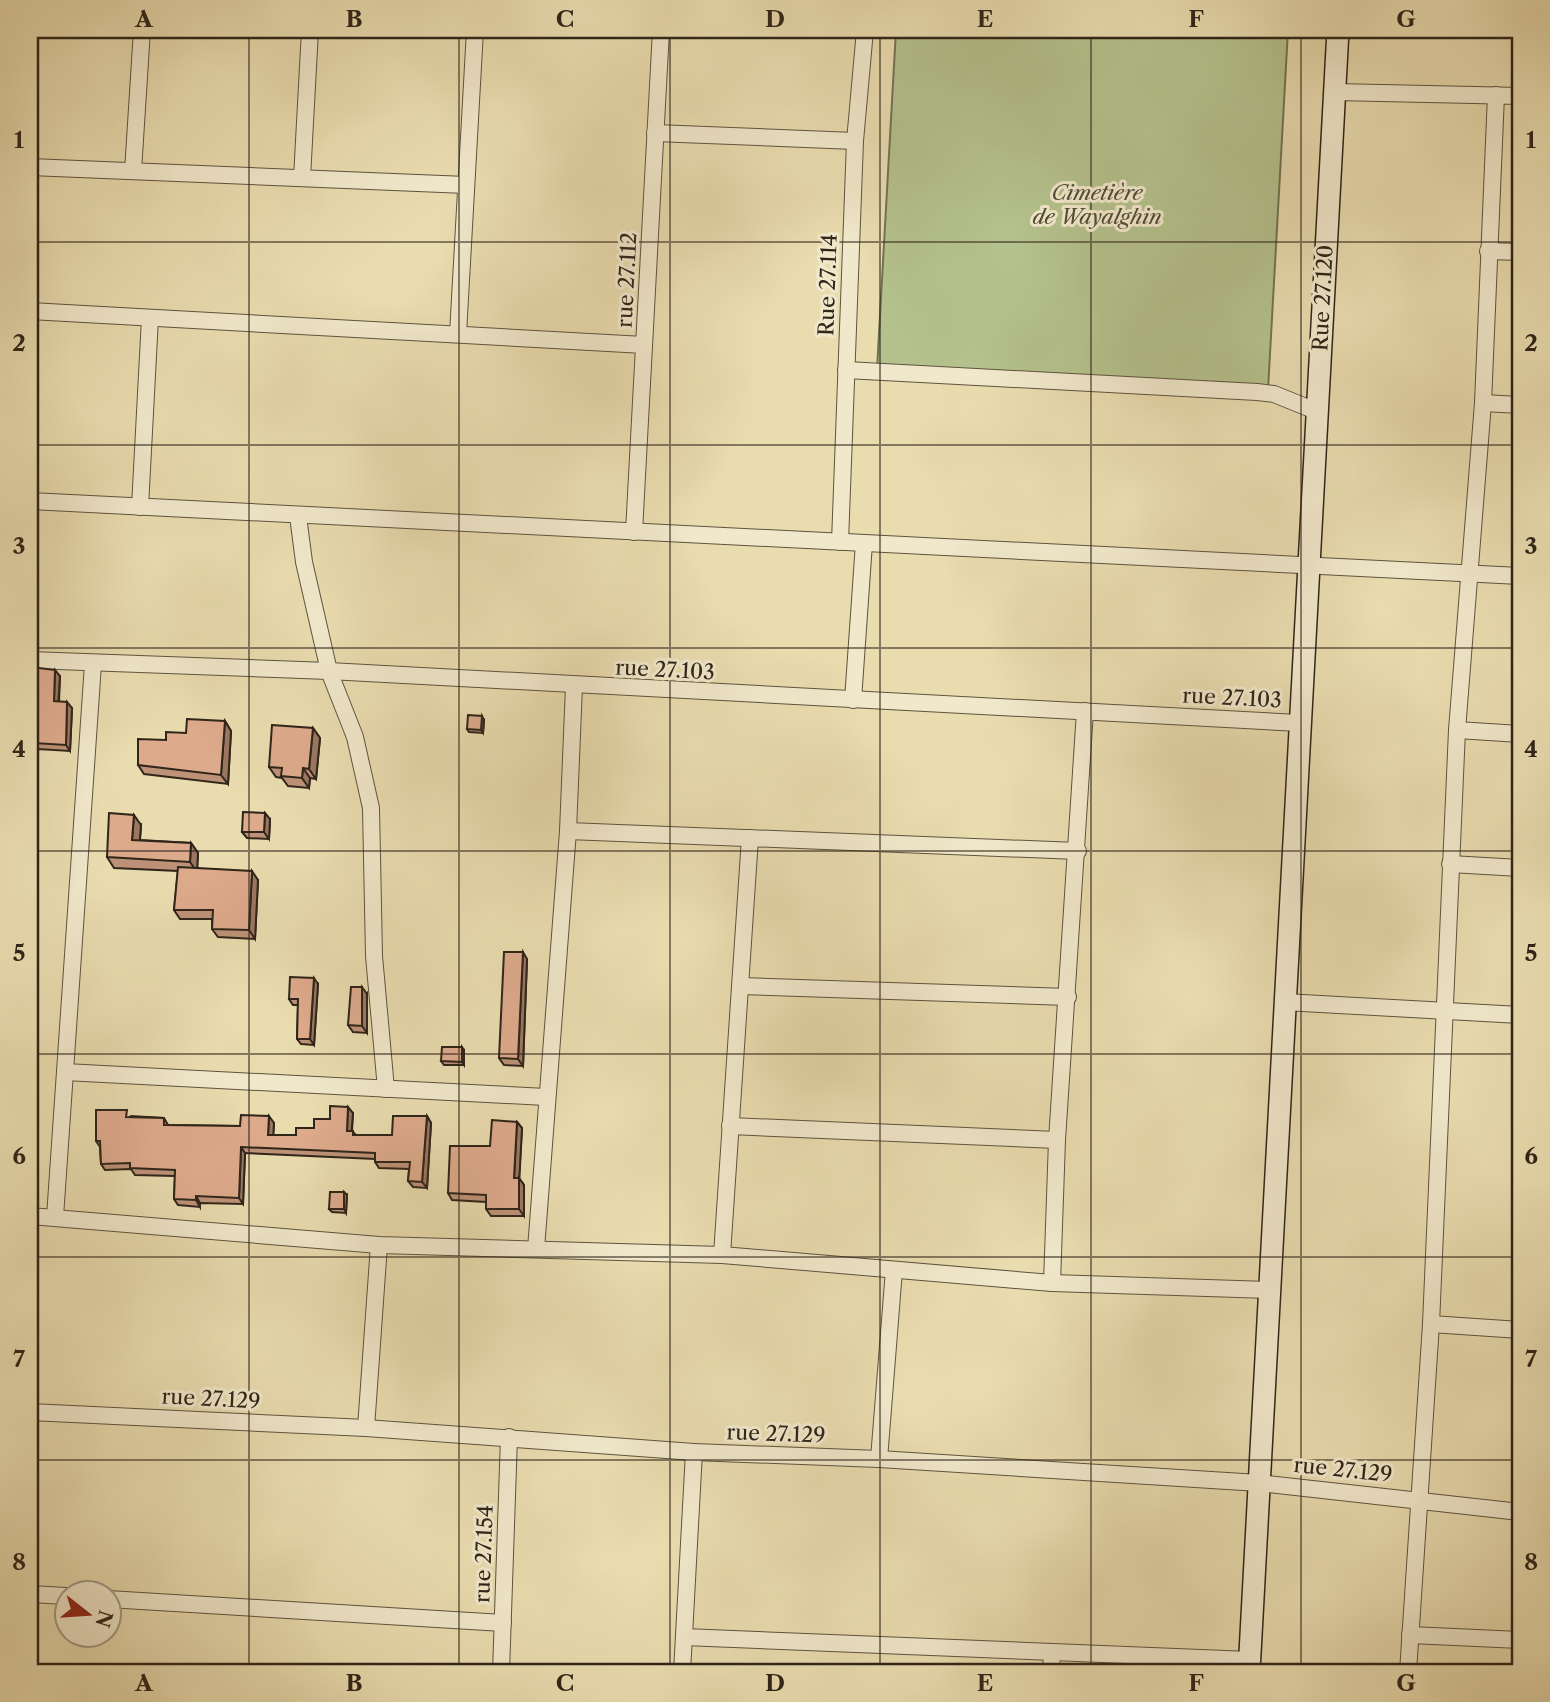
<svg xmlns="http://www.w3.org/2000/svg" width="1550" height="1702" font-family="'Libre Caslon Text',serif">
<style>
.green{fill:#b4c18c;stroke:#727352;stroke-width:2}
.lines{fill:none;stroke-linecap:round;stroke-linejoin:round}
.street-casing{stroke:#5e533e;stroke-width:18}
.secondary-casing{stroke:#2f2519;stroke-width:24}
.street{stroke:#f1e8cb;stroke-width:16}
.secondary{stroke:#f1e8cb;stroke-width:21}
.wall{fill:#be9278;stroke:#2f2519;stroke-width:2}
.shaded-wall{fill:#9b7762;stroke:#2f2519;stroke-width:2}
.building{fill:#ddaa8c;stroke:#2f2519;stroke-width:2}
.grid{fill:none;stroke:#2f2519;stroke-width:2;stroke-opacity:0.55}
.labels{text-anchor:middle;stroke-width:6;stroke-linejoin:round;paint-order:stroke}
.park-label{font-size:21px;font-style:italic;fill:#504c36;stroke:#f1e8cb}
.street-label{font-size:21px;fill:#2f2519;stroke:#f1e8cb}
.neatline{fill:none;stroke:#2f2519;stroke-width:2.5}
.grid-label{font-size:23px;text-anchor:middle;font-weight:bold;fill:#2f2519}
</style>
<rect width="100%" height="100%" fill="#e9dcaf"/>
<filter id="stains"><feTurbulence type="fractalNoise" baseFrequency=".00286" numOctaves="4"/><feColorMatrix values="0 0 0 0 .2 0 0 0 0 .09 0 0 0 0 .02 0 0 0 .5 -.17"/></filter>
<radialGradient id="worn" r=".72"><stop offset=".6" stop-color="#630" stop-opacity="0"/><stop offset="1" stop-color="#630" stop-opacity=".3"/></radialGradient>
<path class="green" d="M896,30H1288L1268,390L877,369Z"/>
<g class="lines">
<defs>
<g id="street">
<path d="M1335,92L1520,96"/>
<path d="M655,133L855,141"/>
<path d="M30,167L466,185"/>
<path d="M133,171L142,30"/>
<path d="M302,178L310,30"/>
<path d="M1488,251L1520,252"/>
<path d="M30,311L644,345"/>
<path d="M458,334L475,30"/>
<path d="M846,370L1257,392L1274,394L1316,411"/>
<path d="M1483,403L1520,405"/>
<path d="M30,501L1520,576"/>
<path d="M140,507L150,318"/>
<path d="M298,516L304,562L329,671L355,737L371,808L374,956L386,1089"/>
<path d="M634,532L661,30"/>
<path d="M840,542L855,141L865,30"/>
<path d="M30,660L329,671L1299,723"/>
<path d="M853,700L864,543"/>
<path d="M1457,730L1520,734"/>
<path d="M568,831L1078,851"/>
<path d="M1450,864L1520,868"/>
<path d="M740,986L1068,997"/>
<path d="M1284,1002L1520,1015"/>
<path d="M65,1072L546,1097"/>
<path d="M730,1126L1057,1140"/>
<path d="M30,1216L379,1245L722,1255L1052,1283L1269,1290"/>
<path d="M55,1217L93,664"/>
<path d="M536,1249L568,831L574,686"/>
<path d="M722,1255L750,838"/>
<path d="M1052,1283L1057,1140L1085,711"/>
<path d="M1431,1324L1520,1330"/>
<path d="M30,1412L366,1428L694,1452L879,1459L1259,1483L1520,1512"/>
<path d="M366,1428L379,1245"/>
<path d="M879,1459L894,1270"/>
<path d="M30,1594L66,1596"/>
<path d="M108,1599L503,1623"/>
<path d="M1410,1635L1520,1640"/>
<path d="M684,1637L1250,1660"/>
<path d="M501,1672L509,1437"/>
<path d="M682,1672L694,1452"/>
<path d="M1051,1672L1052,1653"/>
<path d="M1408,1672L1431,1324L1457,730L1483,403L1496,95"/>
</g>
<path id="secondary" d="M1249,1672L1338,30"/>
</defs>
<use href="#street" class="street-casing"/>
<use href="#secondary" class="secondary-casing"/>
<use href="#street" class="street"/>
<use href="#secondary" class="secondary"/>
</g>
<g class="wall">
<path d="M30,667L60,676L59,702L72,708L70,751L38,749L36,797L38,801V818H30Z"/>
<path d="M484,720L483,733L469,732L467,729Z"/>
<path d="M225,721L231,731L228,784L144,774L138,765L166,740Z"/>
<path d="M313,728L320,738L316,779L310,778L309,788L288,786L282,778L276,777L269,767Z"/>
<path d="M270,819L269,839L247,838L242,832Z"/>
<path d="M141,825L140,840L191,843L198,853L197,868L258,880L255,939L218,937L212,929V919H180L174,910L178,871L114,868L107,857Z"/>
<path d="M527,959L523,1066L504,1065L499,1058Z"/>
<path d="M318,984L314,1045L301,1044L297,1039L298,1005H293L289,999Z"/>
<path d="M367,994V1033L353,1032L348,1025Z"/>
<path d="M464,1050V1065H444L441,1061Z"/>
<path d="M353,1113L352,1131L356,1135H392L427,1116L431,1123L427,1188L413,1187L408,1181L409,1169L379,1168L375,1162V1159L245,1153L243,1204L200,1203V1207L178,1205L174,1199L175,1176L135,1175L131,1169L105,1170L101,1164L100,1147L96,1141L131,1116L164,1118L168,1125L240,1126L274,1123L273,1135H296L314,1128L330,1119Z"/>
<path d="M517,1122L522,1128L519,1178L524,1185V1216H491L486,1209V1202L452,1200L448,1193L490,1146Z"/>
<path d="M347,1195L346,1213L332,1212L329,1209Z"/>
</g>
<g class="shaded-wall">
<path d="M55,670L60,676L58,708L54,701Z"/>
<path d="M67,702L72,708L70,751L66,745Z"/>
<path d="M482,716L484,720L483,733L481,730Z"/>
<path d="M225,721L231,731L228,784L221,775Z"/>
<path d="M313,728L320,738L316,779L309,769Z"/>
<path d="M34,743L38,749L36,797L38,801V818L34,812L31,795Z"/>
<path d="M303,768L310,778L309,788L302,778Z"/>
<path d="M265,813L270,819L269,839L264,832Z"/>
<path d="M134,815L141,825L139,850L132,840Z"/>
<path d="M191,843L198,853L197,872L190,862Z"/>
<path d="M252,871L258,880L255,939L249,930Z"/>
<path d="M523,952L527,959L523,1066L518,1059Z"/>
<path d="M314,978L318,984L314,1045L310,1039Z"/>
<path d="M362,987L367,994V1033L362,1026Z"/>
<path d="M462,1047L464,1050V1065L462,1062Z"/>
<path d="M348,1107L353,1113L351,1137L347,1131Z"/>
<path d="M269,1116L274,1123L273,1141L268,1135Z"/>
<path d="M427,1116L431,1123L427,1188L422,1182Z"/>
<path d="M517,1122L522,1128L519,1185L514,1178Z"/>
<path d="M241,1147L245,1153L243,1204L239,1198Z"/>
<path d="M519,1178L524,1185V1216L519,1209Z"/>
<path d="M344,1192L347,1195L346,1213L344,1209Z"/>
<path d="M196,1196L200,1203V1207L196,1200Z"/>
</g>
<g class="building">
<path d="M30,667L55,670L54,701L67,702L66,745L34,743L31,795H34V812H30Z"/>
<path d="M468,715L482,716L481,730L467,729Z"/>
<path d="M187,719L225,721L221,775L138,765V739L166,740V732L186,733Z"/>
<path d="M272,725L313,728L309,769L303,768L302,778L281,776L282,768L269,767Z"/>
<path d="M243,812L265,813L264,832H242Z"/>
<path d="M109,813L134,815L132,840L191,843L190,862L107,857Z"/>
<path d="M178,867L252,871L249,930L212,929L213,910H174Z"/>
<path d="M504,952H523L518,1059L499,1058Z"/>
<path d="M290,977L314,978L310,1039H297L298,999H289Z"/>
<path d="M351,987H362V1026L348,1025Z"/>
<path d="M442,1047H462V1062L441,1061Z"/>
<path d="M330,1106L348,1107L347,1131H353V1135H392L393,1116H427L422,1182L408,1181L410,1162H375V1153L241,1147L239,1198L196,1196V1200L174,1199L175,1170L130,1168V1163L101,1164L100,1141H96V1110H127L126,1117L164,1118V1125L240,1126L241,1115L269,1116L268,1135H296V1128H314V1119H330Z"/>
<path d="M492,1120L517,1122L514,1178H519V1209H486V1195L448,1193L450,1146H490Z"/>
<path d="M330,1192H344V1209H329Z"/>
</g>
<path class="grid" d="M249,30V1672M459,30V1672M670,30V1672M880,30V1672M1091,30V1672M1301,30V1672M30,242H1520M30,445H1520M30,648H1520M30,851H1520M30,1054H1520M30,1257H1520M30,1460H1520"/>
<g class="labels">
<g class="park-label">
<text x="1097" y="200">Cimetière<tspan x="1097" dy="24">de Wayalghin</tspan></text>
</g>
<g class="street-label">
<text transform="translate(627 280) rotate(-87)" y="7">rue 27.112</text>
<text transform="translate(828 285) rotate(-88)" y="7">Rue 27.114</text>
<text transform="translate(1323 298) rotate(-87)" y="7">Rue 27.120</text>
<text transform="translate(665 670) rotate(3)" y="7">rue 27.103</text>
<text transform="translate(1232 698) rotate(3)" y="7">rue 27.103</text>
<text transform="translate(211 1399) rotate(3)" y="7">rue 27.129</text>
<text transform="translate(776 1434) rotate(2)" y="7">rue 27.129</text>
<text transform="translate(1343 1470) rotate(6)" y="7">rue 27.129</text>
<text transform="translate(484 1554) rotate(-88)" y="7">rue 27.154</text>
</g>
</g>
<rect width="1550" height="1702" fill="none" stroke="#e9dcaf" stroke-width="77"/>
<g transform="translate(88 1614) rotate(107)"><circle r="33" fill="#f1e8cb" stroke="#a39a84" stroke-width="2"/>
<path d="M0-5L12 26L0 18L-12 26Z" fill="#8f2418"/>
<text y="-10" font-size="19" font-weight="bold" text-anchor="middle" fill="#2f2519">N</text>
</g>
<rect x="38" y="38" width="1474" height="1626" class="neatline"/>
<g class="grid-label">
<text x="144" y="27">A</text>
<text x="354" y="27">B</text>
<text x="565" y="27">C</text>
<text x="775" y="27">D</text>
<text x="985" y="27">E</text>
<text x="1196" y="27">F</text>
<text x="1406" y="27">G</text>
<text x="19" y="148">1</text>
<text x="1531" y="148">1</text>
<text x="19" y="351">2</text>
<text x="1531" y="351">2</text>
<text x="19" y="554">3</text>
<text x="1531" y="554">3</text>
<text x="19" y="757">4</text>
<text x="1531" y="757">4</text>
<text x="19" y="961">5</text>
<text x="1531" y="961">5</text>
<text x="19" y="1164">6</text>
<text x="1531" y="1164">6</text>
<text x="19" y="1367">7</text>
<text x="1531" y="1367">7</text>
<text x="19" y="1570">8</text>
<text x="1531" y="1570">8</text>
<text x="144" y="1691">A</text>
<text x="354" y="1691">B</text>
<text x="565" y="1691">C</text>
<text x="775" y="1691">D</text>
<text x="985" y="1691">E</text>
<text x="1196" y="1691">F</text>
<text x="1406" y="1691">G</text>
</g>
<rect width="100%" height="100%" filter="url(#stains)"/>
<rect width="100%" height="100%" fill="url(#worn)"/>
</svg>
